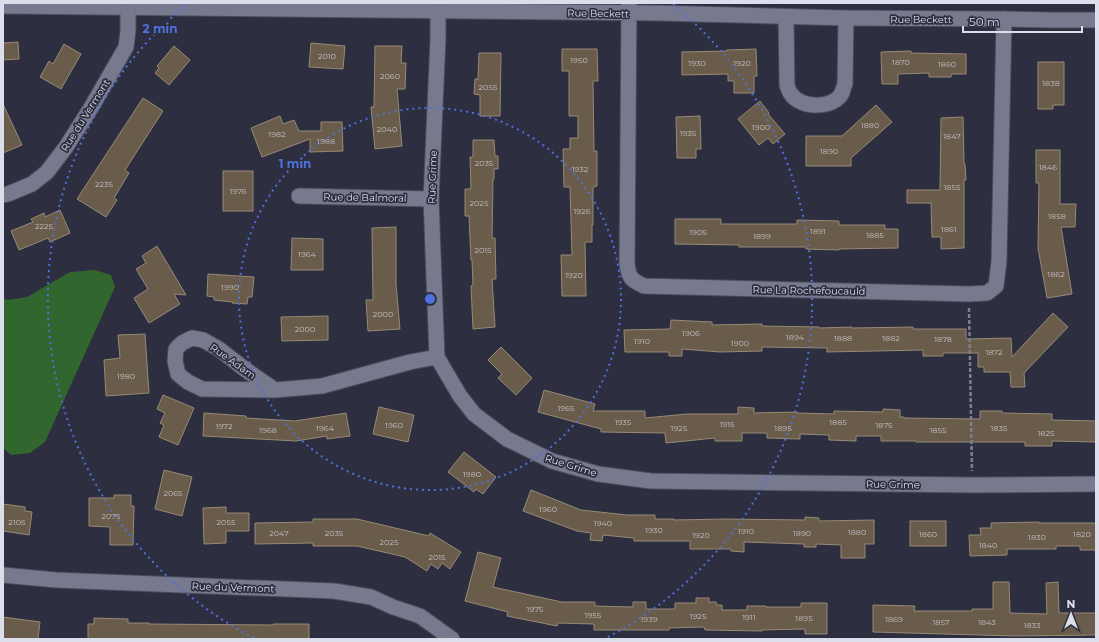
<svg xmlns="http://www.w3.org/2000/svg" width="1099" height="642" font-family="Montserrat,sans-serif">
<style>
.green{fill:#31672f}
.building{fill:#695c4a;stroke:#978a76}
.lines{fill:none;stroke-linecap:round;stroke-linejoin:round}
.minor-casing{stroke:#494a5a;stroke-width:17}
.path{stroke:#7d7e8e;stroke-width:2.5;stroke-dasharray:4 2;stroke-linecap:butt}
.minor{stroke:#77798e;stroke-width:15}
.ring{fill:none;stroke:#4d72dd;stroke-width:2;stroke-dasharray:2 4}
.labels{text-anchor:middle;stroke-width:3.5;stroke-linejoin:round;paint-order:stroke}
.number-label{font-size:8px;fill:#c0bec3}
.street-label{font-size:10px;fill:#dddeeb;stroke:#2d2e40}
.centre{fill:#4d72dd;stroke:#2d2e40;stroke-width:2}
.ring-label{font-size:12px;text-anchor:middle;font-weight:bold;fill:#4d72dd;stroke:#2d2e40;stroke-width:3.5;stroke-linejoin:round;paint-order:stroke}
</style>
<rect width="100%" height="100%" fill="#2d2e40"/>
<path class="green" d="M95,270L111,275L115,287L45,442L30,453L11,455L3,448V298L8,300L27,297L70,272Z"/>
<g class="building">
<path d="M18,42L19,59L3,60V43Z"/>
<path d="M311,43L345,46L343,69L309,67Z"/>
<path d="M64,44L81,54L61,89L40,77L49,61L53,64Z"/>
<path d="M174,46L190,60L169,85L155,73L159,68L157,66Z"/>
<path d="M375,46H402L401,63H406L405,89H397L402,146L375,149L371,107H374Z"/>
<path d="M562,49H597L598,81H593L594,151H597V186L593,187V225H592V242H585L586,296H562L561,255H572L570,187H564L563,149H570V138H578V116H569V71H562Z"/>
<path d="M756,49L757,76H754V93H734V81H728V74L682,75V52L727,51V50Z"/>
<path d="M911,51V53L966,54V74H951V77H929V73L898,74V84H882L881,52Z"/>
<path d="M479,53H501L500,116H480V95L474,94L475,79H478Z"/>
<path d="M1038,62H1064V105H1053V109H1038Z"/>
<path d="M143,98L163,111L125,170L129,173L114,198L117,200L106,217L77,199Z"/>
<path d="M760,101L769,113L768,114L785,134L773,144L768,138L759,145L738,119Z"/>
<path d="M3,104L22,145L3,153Z"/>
<path d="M876,105L892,122L851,158V166H806V136H842Z"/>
<path d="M280,116L283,124L294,120L299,131H321V122H342L343,151L310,152V139L262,157L251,128Z"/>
<path d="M700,116L701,149H696V158H677L676,117Z"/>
<path d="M963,117L964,164H965L966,180H964V248L941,249V237H932L931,203H907V190H940L941,118Z"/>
<path d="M473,140H494L495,156H498V169H494V179H493L492,238H495L496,279H492L495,327L473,329L471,286L473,285L472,260H471L469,216H465V189H471L470,157H473Z"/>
<path d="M1036,150H1060V204H1076L1075,227H1061L1072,294L1047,298L1038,248L1039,183H1036Z"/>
<rect x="223" y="171" width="30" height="40"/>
<path d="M60,210L70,233L50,242L48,238L19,250L11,231L33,222L31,219L44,213L45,217Z"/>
<path d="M675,219H721V224H797V220L839,221V225H885V229H898V248L839,249V250L806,249V247H739V245L675,244Z"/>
<path d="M396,227V284L400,329L368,331L366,300H373L372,228Z"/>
<path d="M292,238L323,239V270H291Z"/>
<path d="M157,246L186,295L174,294L180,304L149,323L134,298L148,289L136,269L146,263L142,256Z"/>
<path d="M208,274L254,277L252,297H248L247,304L232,303L233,302L214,300V297L207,296Z"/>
<path d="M1053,313L1068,327L1024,373L1025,387H1011L1010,372H984V367H978V353H943V356H923V350L827,352V348L762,347V351L720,352L682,349V356H669V352H625L624,330L670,329L671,320L712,322V325L762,324V326L819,327V328L852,327V328L913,327V329H966V339L1011,338L1012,357Z"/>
<path d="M328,316V340L282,341L281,317Z"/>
<path d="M145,334L149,393L106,396L104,360L120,358L118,335Z"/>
<path d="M501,347L532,378L516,395L498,378L502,374L488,360Z"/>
<path d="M544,390L595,404L593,411H645V418L687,414H738V407L754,408V413L797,412V413L834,414V411L883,412V409L900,410V417H904V418L980,419V411H1002V413L1052,414V420L1096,421V442L1052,441V446H1025V442H916V441H881V436H856V441L829,440V435L800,434V439L767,438V433H742V441H715V438L666,443L665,433L601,432V429L538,412Z"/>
<path d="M163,395L194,408L178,445L159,437L164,425L160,423L165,413L157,409Z"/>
<path d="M379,407L414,415L408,442L373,434Z"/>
<path d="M204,413L246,416V418L295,421L346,413L350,436L327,439V436L296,441L203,436Z"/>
<path d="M464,452L496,477L483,494L476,489L474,492L448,472Z"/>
<path d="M164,470L192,477L182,516L155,509Z"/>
<path d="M531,490L581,510L627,515H655V519H674V520L724,519L805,520V517L819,518V521L874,520V544H865V558H841V545L816,544V547H804V544L744,542V552L731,551V549H690V541H634V538L603,535L602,541L590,540L591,533L577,531L523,511Z"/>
<path d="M114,495H131V506H134L133,545H110V527L89,526V498H114Z"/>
<path d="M3,504L25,507V511L32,512L29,535L3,531Z"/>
<path d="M226,507V513H249V531H226V543L204,544L203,508Z"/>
<path d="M313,519H357L429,536L430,533L461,552L450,569L442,563L438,569L431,564L427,571L405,557L357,546H313V543L255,544V523L313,522Z"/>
<rect x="910" y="521" width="36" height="25"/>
<path d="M1039,522V523H1096V550H1080V546H1056V549H1007V555L970,556L969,535H981L980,528H991V523Z"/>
<path d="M478,552L501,558L493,587L562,602H595V606L633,607V602H646V609H675V603H696V598H709V602H716L717,605H722V610H747V606H766V607H801V603H827V634H805V629L762,630V631L705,630L704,627L669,628V630H594V624L558,623L557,626L507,616L508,612L465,601Z"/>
<path d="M993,582H1009L1010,613L1047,614L1046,583L1058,582L1059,613H1096V635L1015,636L873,632V605L915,606L914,611H972V609H993Z"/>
<path d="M3,617L40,622L38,639H3Z"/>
<path d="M94,618L128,619V623H149V624L273,625V624H309V639H88V624H94Z"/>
</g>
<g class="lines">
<defs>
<g id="minor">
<path d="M629,3L627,264C629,278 631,280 644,286L969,294L987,293L996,286L999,261L1004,19"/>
<path d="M3,6L657,13L846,18L1004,19L1050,20H1096"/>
<path d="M438,10V38L431,199L437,357L460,396L474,414L507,439L552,461L598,474L651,481L972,485L1096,484"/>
<path d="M786,17L787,85C788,88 789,92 791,94C801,109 834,109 842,93C843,90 844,86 845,84L846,18"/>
<path d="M3,195L8,194L32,184L47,172L66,147L92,106L126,47L128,31V8"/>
<path d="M299,196L431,199"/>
<path d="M275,390L246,370L219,349L203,340L192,338L182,343L176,349L175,361L178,374L188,382L202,389L275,390L322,386L410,362L437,357"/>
<path d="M3,575L56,580L334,591L371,597L393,607L420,616L452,639"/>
</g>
</defs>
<use href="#minor" class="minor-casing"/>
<path class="path" d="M969,308L972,471"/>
<use href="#minor" class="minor"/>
</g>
<g class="ring">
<circle cx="430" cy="299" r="191"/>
<path d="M254 638A382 382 0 0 1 187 4M673 4A382 382 0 0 1 606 638"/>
</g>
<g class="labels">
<g class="number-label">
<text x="327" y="59">2010</text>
<text x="579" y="63">1950</text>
<text x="901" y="65">1870</text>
<text x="697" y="66">1930</text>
<text x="742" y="66">1920</text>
<text x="947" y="67">1860</text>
<text x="390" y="79">2060</text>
<text x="1051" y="86">1838</text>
<text x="488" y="90">2055</text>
<text x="870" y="128">1880</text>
<text x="761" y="130">1900</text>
<text x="387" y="132">2040</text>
<text x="688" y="136">1935</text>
<text x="277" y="137">1982</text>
<text x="952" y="139">1847</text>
<text x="326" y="144">1988</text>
<text x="829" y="154">1890</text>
<text x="484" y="166">2035</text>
<text x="1048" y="170">1846</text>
<text x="580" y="172">1932</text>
<text x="104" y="187">2235</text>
<text x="952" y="190">1855</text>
<text x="238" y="194">1976</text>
<text x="479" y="206">2025</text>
<text x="582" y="214">1926</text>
<text x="1057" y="219">1858</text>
<text x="44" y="229">2225</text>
<text x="949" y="232">1861</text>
<text x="818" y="234">1891</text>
<text x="698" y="235">1905</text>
<text x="875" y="238">1885</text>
<text x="762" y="239">1899</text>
<text x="483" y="253">2015</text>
<text x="307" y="257">1964</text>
<text x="1056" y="277">1862</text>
<text x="574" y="278">1920</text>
<text x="230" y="290">1990</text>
<text x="383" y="317">2000</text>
<text x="305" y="332">2000</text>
<text x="691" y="336">1906</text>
<text x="795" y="340">1894</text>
<text x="843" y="341">1888</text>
<text x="891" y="341">1882</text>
<text x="943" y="342">1878</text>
<text x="642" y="344">1910</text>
<text x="740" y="346">1900</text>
<text x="994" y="355">1872</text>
<text x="126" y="379">1980</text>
<text x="566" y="411">1965</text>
<text x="623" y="425">1935</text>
<text x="838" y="425">1885</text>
<text x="727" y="427">1915</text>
<text x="394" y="428">1960</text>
<text x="884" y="428">1875</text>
<text x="224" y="429">1972</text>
<text x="325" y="431">1964</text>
<text x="679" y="431">1925</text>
<text x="783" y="431">1895</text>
<text x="999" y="431">1835</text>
<text x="268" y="433">1968</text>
<text x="938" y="433">1855</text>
<text x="1046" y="436">1825</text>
<text x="472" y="477">1980</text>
<text x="173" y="496">2065</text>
<text x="548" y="512">1960</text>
<text x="111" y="519">2075</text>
<text x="17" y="525">2105</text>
<text x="226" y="525">2055</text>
<text x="603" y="526">1940</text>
<text x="654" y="533">1930</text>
<text x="746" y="534">1910</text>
<text x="857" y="535">1880</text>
<text x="279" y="536">2047</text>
<text x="334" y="536">2035</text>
<text x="802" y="536">1890</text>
<text x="928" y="537">1860</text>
<text x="1082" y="537">1820</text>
<text x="701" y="538">1920</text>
<text x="1037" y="540">1830</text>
<text x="389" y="545">2025</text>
<text x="988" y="548">1840</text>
<text x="437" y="560">2015</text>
<text x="535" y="612">1975</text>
<text x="593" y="618">1955</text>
<text x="698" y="619">1925</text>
<text x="749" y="620">1911</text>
<text x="804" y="621">1895</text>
<text x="649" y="622">1939</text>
<text x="894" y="622">1869</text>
<text x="941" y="625">1857</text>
<text x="987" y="625">1843</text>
<text x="1032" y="628">1833</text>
</g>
<g class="street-label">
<text transform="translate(598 13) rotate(1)" y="4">Rue Beckett</text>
<text x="921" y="23">Rue Beckett</text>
<text transform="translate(85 115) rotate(-58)" y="4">Rue du Vermont</text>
<text transform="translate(432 177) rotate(-88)" y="4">Rue Grime</text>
<text transform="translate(365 197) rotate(1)" y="4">Rue de Balmoral</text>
<text transform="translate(809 290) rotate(1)" y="4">Rue La Rochefoucauld</text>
<text transform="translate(233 361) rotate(35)" y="4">Rue Adam</text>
<text transform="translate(571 465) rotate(17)" y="4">Rue Grime</text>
<text transform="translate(893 484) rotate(1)" y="4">Rue Grime</text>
<text transform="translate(233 587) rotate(2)" y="4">Rue du Vermont</text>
</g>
</g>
<circle cx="430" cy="299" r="6" class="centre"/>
<g class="ring-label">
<text x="160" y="33">2 min</text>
<text x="295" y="168">1 min</text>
</g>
<rect width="1099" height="642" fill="none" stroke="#dddeeb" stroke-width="8"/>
<g transform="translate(1071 614)" stroke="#2d2e40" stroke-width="3" paint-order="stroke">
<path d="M0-3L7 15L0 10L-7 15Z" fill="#dddeeb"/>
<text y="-6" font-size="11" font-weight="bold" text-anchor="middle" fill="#dddeeb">N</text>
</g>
<path d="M963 26v6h119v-6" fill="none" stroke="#dddeeb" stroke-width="2"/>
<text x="969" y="26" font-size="12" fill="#dddeeb" stroke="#2d2e40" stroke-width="3" paint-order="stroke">50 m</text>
</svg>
